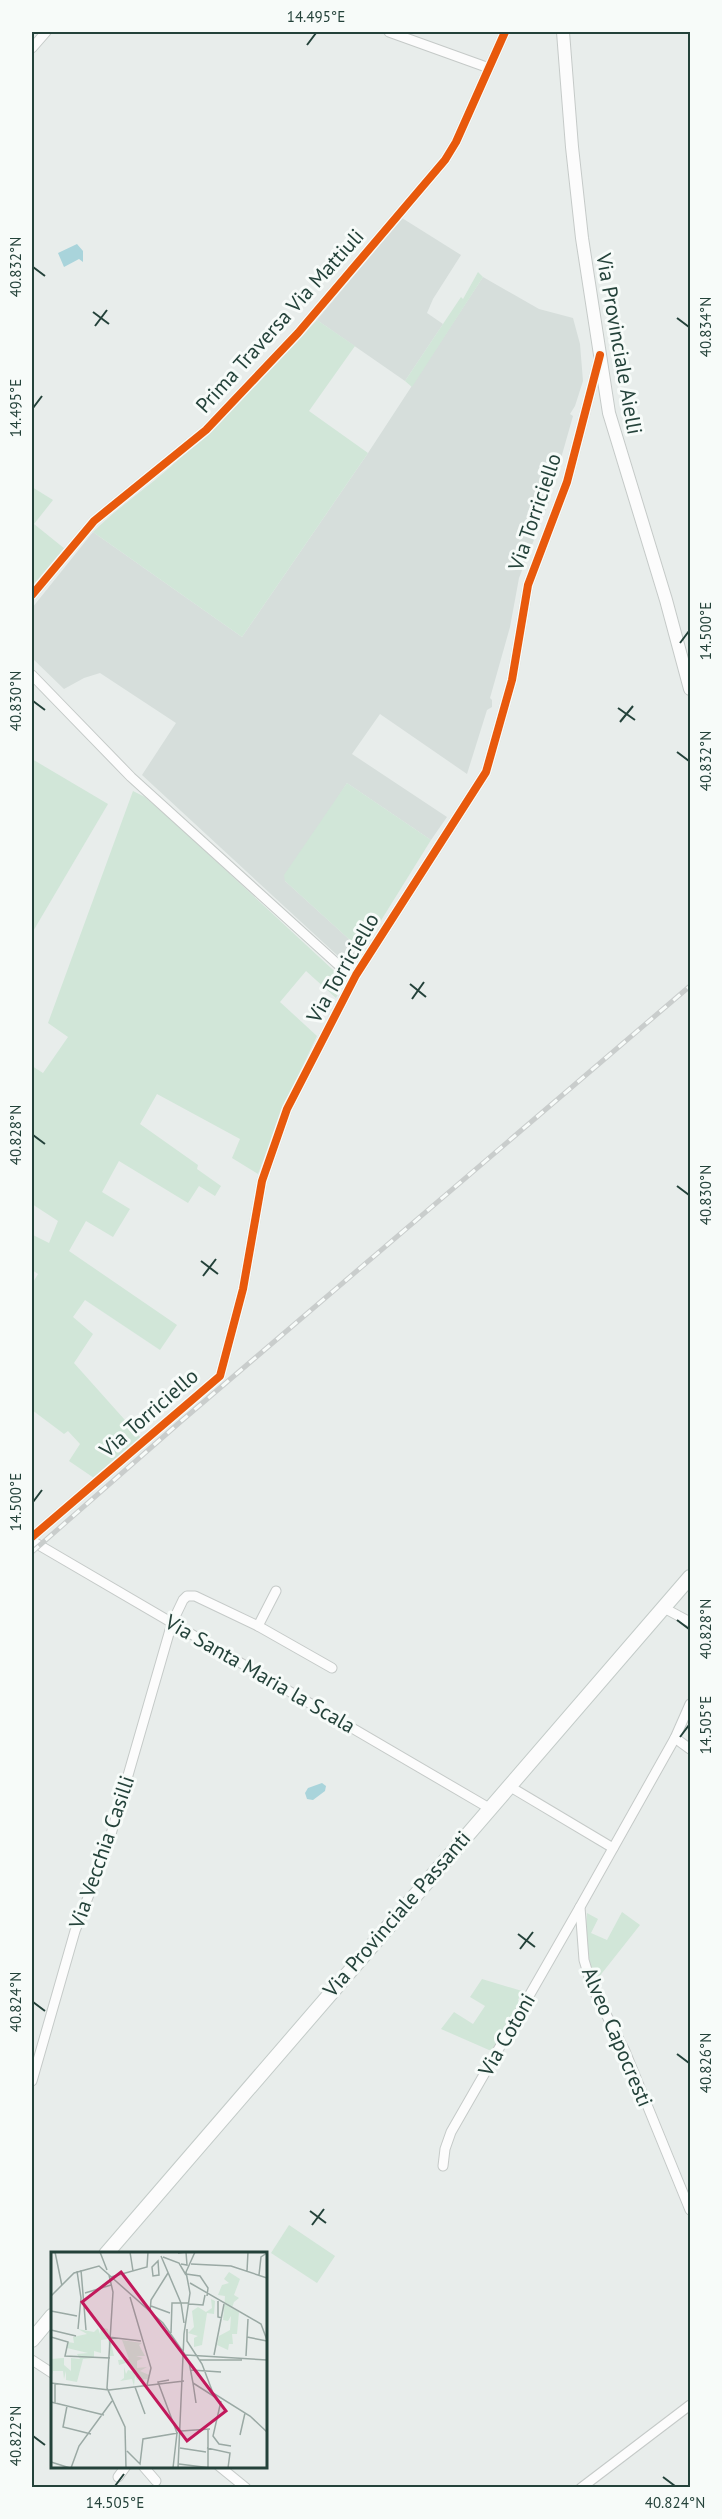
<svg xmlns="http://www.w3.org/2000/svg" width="722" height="2519" font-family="'PT Sans',sans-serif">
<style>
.built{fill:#d6dedb}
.green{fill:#d1e6d8}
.water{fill:#a9d4db}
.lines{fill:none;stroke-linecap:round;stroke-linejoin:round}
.minor-casing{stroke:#c5cac8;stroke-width:11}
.tertiary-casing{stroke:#c5cac8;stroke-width:14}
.secondary-casing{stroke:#c3cbc8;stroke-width:16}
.minor{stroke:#fcfcfc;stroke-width:9}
.tertiary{stroke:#fcfcfc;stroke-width:12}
.secondary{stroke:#fcfcfc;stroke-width:14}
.rail-casing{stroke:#c9cdcc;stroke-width:5}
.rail{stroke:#f7fbf9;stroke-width:3;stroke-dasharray:9;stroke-linecap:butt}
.cycleway-casing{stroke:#f7fbf9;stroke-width:11}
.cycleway{stroke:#e8590c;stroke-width:8}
.ticks{fill:none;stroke:#24423a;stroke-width:2}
.labels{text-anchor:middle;stroke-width:6;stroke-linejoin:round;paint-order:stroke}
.street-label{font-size:21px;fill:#24423a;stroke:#f7fbf9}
.inset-road{fill:none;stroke:#9aa9a4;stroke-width:1.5}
.view{fill:#c2185b;fill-opacity:0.15;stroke:#c2185b;stroke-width:3}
.inset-edge{fill:none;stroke:#24423a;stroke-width:3}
.neatline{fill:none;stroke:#24423a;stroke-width:2}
.ticks-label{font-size:15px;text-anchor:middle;fill:#24423a}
</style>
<rect width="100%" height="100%" fill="#e8edeb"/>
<g class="built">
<path d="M402,218L461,255L433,299L427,313L443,324L405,381L317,320Z"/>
<path d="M483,277L539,309L573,318L580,344L583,381L575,406L570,414L573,416L548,504L519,578L510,627L490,698L492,700V707L487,710L467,774L380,714L352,754L447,817L431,840L347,783L285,881L362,951L351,968L142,775L176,723L100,673L84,678L64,689L32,658V608L93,532L242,637L368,453Z"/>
</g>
<g class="green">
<path d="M478,272L483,277L412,387L405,381L461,297L463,299Z"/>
<path d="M317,320L355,346L309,411L368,453L242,637L93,532C119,506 150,486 177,461C227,416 272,368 317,320Z"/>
<path d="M32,487L53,500L34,524L65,549L32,589Z"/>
<path d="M32,759L108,804L32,933Z"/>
<path d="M347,783L431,840L362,951L285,881L284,875Z"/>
<path d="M133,791L145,797L177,825L345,981L336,998L306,971L280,1002L317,1036L287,1099L258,1174L232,1158L240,1139L157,1094L140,1124L198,1165L197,1169L221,1186L215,1196L199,1186L188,1203L119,1161L102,1192L130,1209L113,1237L86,1221L69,1251L177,1325L160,1350L85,1300L73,1317L93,1334L74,1363L141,1438L94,1478L69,1461L80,1444L68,1431L64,1434L32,1410V1284L38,1274L32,1270V1237L33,1235L49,1243L58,1221L32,1204V1192L34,1187L32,1185V1066L43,1073L68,1037L48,1023Z"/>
<path d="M622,1912L640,1925L595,1982C588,1959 585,1937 587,1913L598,1919L591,1933L607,1940Z"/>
<path d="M482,1979L522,1991L518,2000L521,2003L496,2049L489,2050L441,2029L454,2012L473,2024L485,2006L470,1997Z"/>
<path d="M289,2225L335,2256L317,2283L271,2253Z"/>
</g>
<g class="water">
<path d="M77,244L83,251V262L79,259L64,267L58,253Z"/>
<path d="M322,1783L326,1786L325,1791L313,1800L307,1799L305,1793L308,1788Z"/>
</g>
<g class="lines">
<defs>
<g id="minor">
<path d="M389,32L489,68"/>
<path d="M32,48L46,32"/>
<path d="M32,595L94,521L206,430L298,333L445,160L456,142L505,32"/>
<path d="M32,675L131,777L344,970"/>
<path d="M32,1537L220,1376L243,1289L262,1181L287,1109L356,975L486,772L512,680L528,585L567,482L599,359"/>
<path d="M32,1541L489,1808"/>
<path d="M664,1608L690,1622"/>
<path d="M258,1626L276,1591"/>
<path d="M690,1704L675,1738L580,1907L584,1960L592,1987L625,2051L690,2210"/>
<path d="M675,1738L690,1749"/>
<path d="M509,1786L613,1848"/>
<path d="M32,2081L75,1931L107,1848L172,1623L183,1600L187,1596H195L258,1626L332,1668"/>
<path d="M443,2166L445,2149L451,2132L580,1907"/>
<path d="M32,2360L52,2373"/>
<path d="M143,2466L156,2481"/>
<path d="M219,2466L246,2488"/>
<path d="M118,2477L126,2466"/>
<path d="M581,2488L690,2405"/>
</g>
<path id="tertiary" d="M563,32L572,147L582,238L609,413L666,600L690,689"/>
<g id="secondary">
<path d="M106,2254L690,1577"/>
<path d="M32,2340L52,2316"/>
</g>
</defs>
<use href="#minor" class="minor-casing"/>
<use href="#tertiary" class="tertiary-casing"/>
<use href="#secondary" class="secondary-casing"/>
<use href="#minor" class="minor"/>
<use href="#tertiary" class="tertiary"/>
<use href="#secondary" class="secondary"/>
<defs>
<path id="rail" d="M32,1552L179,1423L690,986"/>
</defs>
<use href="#rail" class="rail-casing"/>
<use href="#rail" class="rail"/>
<defs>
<g id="cycleway">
<path d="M32,595L94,521L206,430L298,333L445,160L456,142L505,32"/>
<path d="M32,1537L220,1376L243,1289L262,1181L287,1109L356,975L486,772L512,680L528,585L567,482L600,355"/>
</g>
</defs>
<use href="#cycleway" class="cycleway-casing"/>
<use href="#cycleway" class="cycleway"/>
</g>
<path class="ticks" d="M307,45L316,33M33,267L45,276M93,312L109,324M677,318L689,327M95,326L107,310M33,408L42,396M680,643L689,631M33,701L45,710M618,708L635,720M620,722L633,706M677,752L689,761M410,984L426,997M412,999L424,982M33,1135L45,1144M677,1186L689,1195M201,1261L218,1274M203,1276L216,1259M33,1502L42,1490M677,1620L689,1629M680,1737L689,1725M518,1934L535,1947M520,1949L533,1932M33,2002L45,2011M677,2054L689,2063M310,2211L326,2223M312,2225L324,2209M33,2436L45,2445M663,2477L675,2486M115,2486L124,2474"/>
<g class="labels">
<g class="street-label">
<text transform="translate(280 321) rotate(-48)" y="7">Prima Traversa Via Mattiuli</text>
<text transform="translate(619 344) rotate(80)" y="7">Via Provinciale Aielli</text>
<text transform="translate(535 512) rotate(-71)" y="7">Via Torriciello</text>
<text transform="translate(343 968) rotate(-60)" y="7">Via Torriciello</text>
<text transform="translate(149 1413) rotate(-41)" y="7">Via Torriciello</text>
<text transform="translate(260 1674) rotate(30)" y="7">Via Santa Maria la Scala</text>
<text transform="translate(102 1852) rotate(-71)" y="7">Via Vecchia Casilli</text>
<text transform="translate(397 1914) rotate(-49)" y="7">Via Provinciale Passanti</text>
<text transform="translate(507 2035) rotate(-60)" y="7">Via Cotoni</text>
<text transform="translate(617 2037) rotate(67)" y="7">Alveo Capocresti</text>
</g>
</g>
<g transform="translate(51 2252)">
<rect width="216" height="216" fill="#e8edeb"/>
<path d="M178,20L189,27L183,43L188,46L183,50L179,61L181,56L188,60L186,82H181L182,92H178L177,98L166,93L168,84L179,78L180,64L177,69L172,68L174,44L167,43L171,33L178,31L173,27ZM160,47L164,49L163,62L156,61L151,93L143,95V86L147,84L137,81L143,75L141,59L147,55L155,60L161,56ZM50,75L57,77L63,104H59L57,87L50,88V101L43,99V106L32,107L26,130L15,128V119L13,127L12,119H2L0,126V107L13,106V113L20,119V106L29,107L26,102L37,101L16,96L17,90L23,91L22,85L36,82L27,77L43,80L47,76L49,82ZM71,88L91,91L88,93L94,104H85L92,106L86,109V116L96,115L89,119L98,123L97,127L86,128L84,124L83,134L81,127L69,129L73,126V115L75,122L77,118L86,121L78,110L68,113L67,108L78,107Z" fill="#d1e6d8"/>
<path class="inset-road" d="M4,0L11,34M49,0L56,18M79,0L82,19M127,1L135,0L136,13L130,12M110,4L130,51H138M112,5L128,11L135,23M107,9L108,23L102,24L101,15ZM140,12L180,14L216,26M30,18L35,78M26,19L30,46L27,77M196,19L197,0M135,22L149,24L157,36L156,44M58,23L62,40L56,136L74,175L75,216M208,23L210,5L216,1M60,25L96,15L97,0M139,31L210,72L216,88M34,41L60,33M0,44L23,21L48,14L112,71L135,104M79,45L100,116L96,133M167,49V65L171,66M138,52L152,53L154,43M100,54L119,61M0,59L26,64M99,60L100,48L117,21M136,77V89L151,112L162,141L199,164L216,180M0,78L25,84M120,81L121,51H130L133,71M0,85L17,90L14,104L59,106M57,85L90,89M196,85L216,89M135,103L216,108M163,103L173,52M195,104L197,67M149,108H191M138,110L142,131L164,145M140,118L170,120M118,128L107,130L126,181L122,216M0,131L58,138L133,129M142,131L145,151M4,132V151M84,135L94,162M170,149L162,184L168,192L180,194M0,150L53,163M16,154L12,175L40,182M130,179L159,177M189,183L194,161M129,196L155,200M156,196L179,201L177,216M76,199L89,212L92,187L127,181M0,210L19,216M128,212L160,216M157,215V177M20,216L28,194L61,149M127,216L133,82L139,41L135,20L144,0"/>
<path class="view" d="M70,20L175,159L136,189L31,50Z"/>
<rect width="216" height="216" class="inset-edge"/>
</g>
<rect width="722" height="2519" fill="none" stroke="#f7fbf9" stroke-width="66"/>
<rect x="33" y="33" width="656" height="2453" class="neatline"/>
<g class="ticks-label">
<text x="316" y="22">14.495°E</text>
<text transform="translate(16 267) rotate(-90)" y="5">40.832°N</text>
<text transform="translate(706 327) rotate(-90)" y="5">40.834°N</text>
<text transform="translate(16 408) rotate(-90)" y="5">14.495°E</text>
<text transform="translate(706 631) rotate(-90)" y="5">14.500°E</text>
<text transform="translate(16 701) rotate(-90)" y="5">40.830°N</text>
<text transform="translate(706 761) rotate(-90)" y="5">40.832°N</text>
<text transform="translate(16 1135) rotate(-90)" y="5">40.828°N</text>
<text transform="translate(706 1195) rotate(-90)" y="5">40.830°N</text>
<text transform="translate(16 1502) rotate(-90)" y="5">14.500°E</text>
<text transform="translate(706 1629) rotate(-90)" y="5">40.828°N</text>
<text transform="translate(706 1725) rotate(-90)" y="5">14.505°E</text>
<text transform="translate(16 2002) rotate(-90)" y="5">40.824°N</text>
<text transform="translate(706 2063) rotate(-90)" y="5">40.826°N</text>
<text transform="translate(16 2436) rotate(-90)" y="5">40.822°N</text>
<text x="115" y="2508">14.505°E</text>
<text x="675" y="2508">40.824°N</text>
</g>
</svg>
